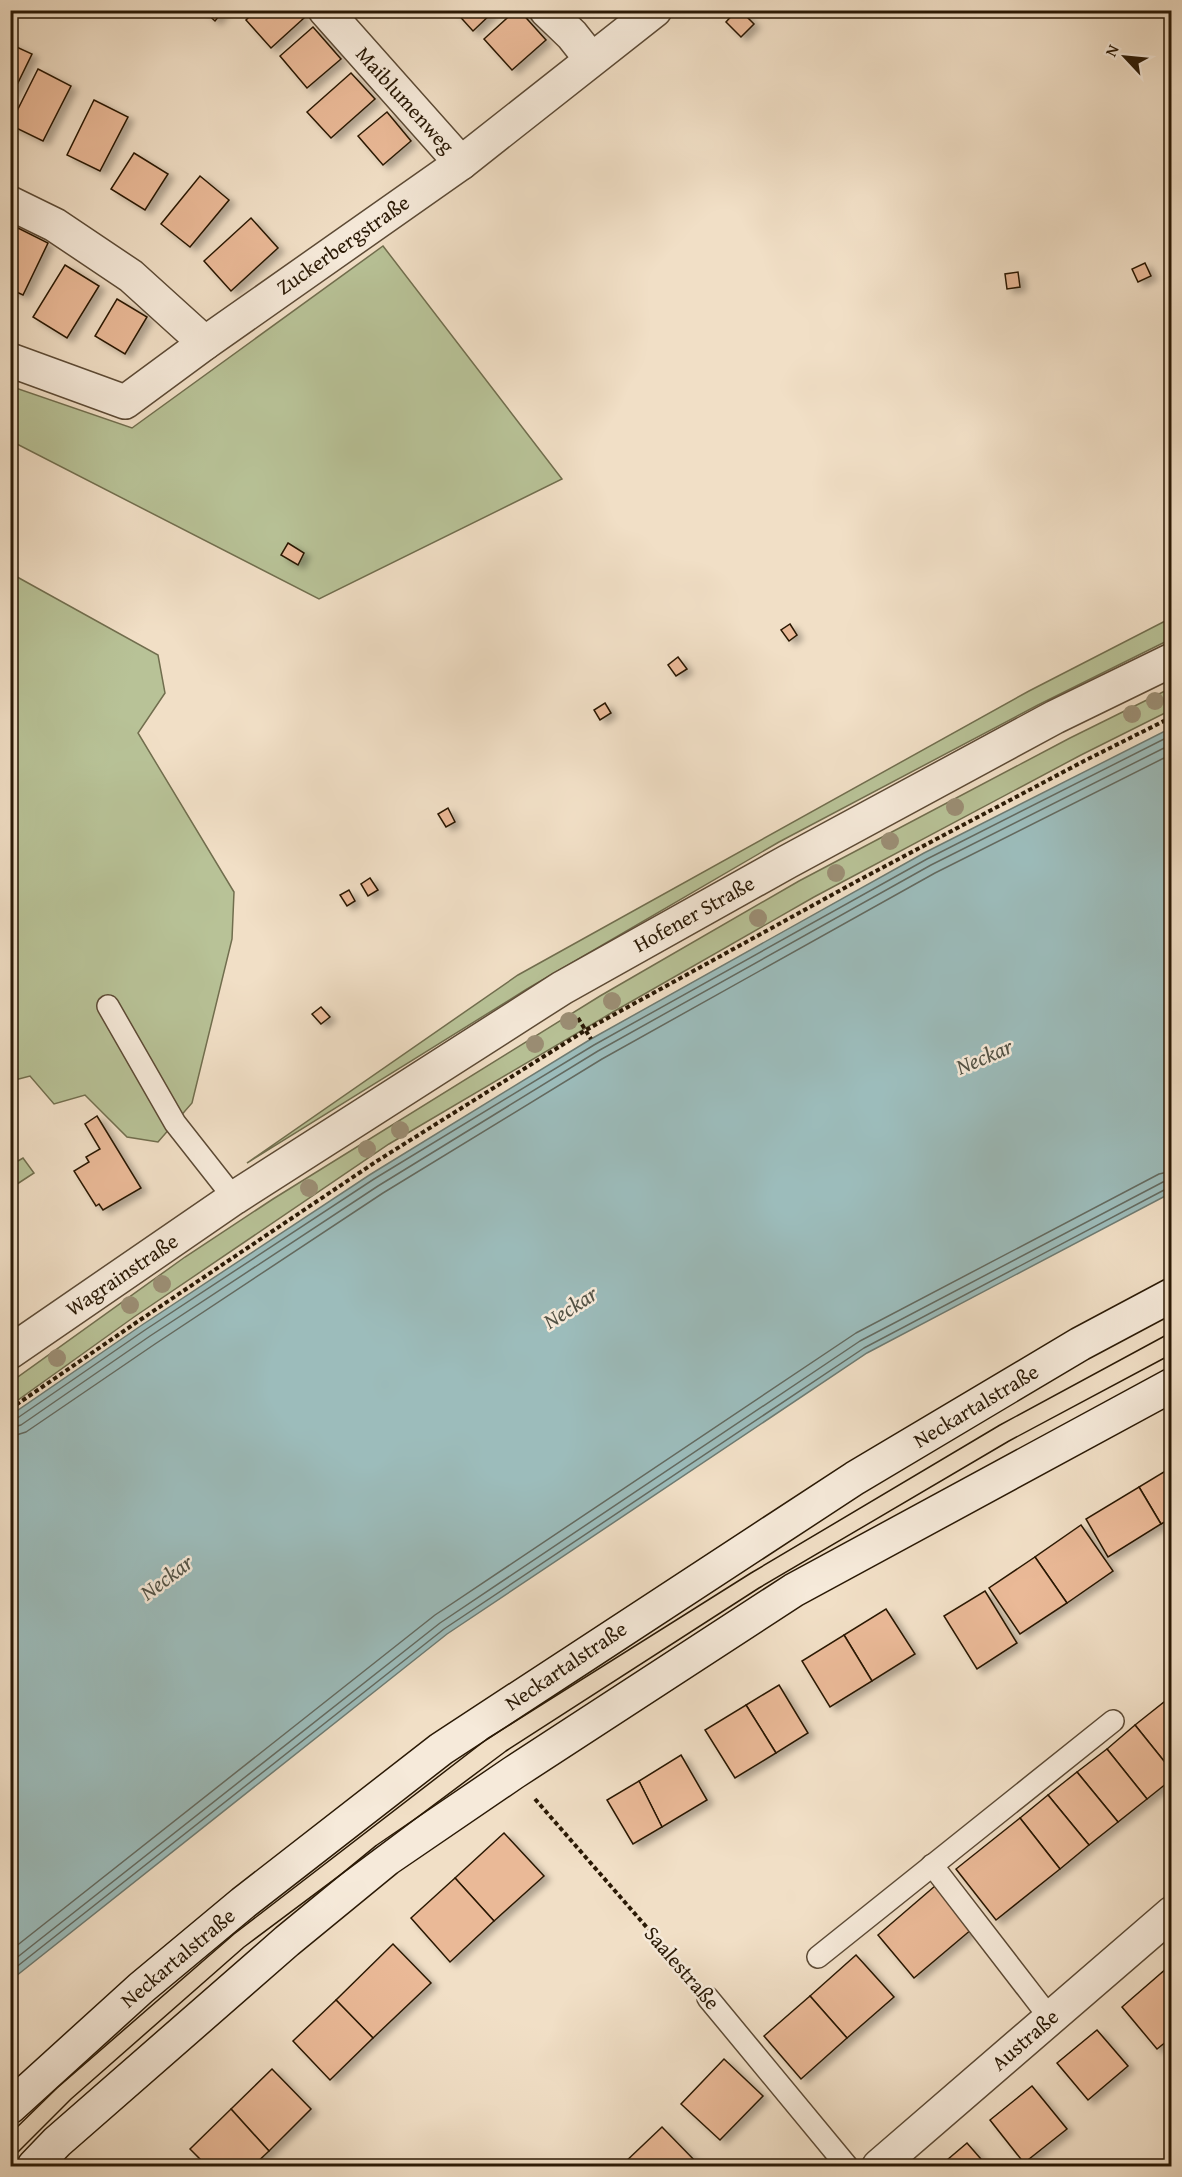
<svg xmlns="http://www.w3.org/2000/svg" width="1182" height="2177" font-family="'Gentium Book Plus',serif">
<style>
.green{fill:#b8c297;stroke:#716e4e;stroke-width:1.5}
.water{fill:#9cbcbb;stroke:#6e7b72;stroke-width:1.5}
.lines{fill:none;stroke-linecap:round;stroke-linejoin:round}
.shore{stroke:#636a60;stroke-width:1.5}
.building{fill:#eab997;stroke:#2a1905;stroke-width:1.5;filter:url(#shadow)}
.service-casing{stroke:#5c4a35;stroke-width:24}
.minor-casing{stroke:#5c4a35;stroke-width:36}
.secondary-casing{stroke:#2a1905;stroke-width:36}
.path{stroke:#2a1905;stroke-width:4;stroke-dasharray:4.5 3;stroke-linecap:butt}
.service{stroke:#f6eada;stroke-width:21}
.minor{stroke:#f6eada;stroke-width:33}
.secondary{stroke:#f6eada;stroke-width:33}
.tram{stroke:#2a1905;stroke-width:1.5}
.tree{fill:#9b8e74}
.labels{text-anchor:middle;stroke-width:5;stroke-linejoin:round;paint-order:stroke}
.street-label{font-size:21px;fill:#2a1905;stroke:#f6eada}
.water-label{font-size:22px;font-style:italic;fill:#525245;stroke:#f6eada}
</style>
<defs>
<filter id="shadow"><feDropShadow dx="6" dy="4" stdDeviation="3" flood-color="#0004"/></filter>
</defs>
<rect width="100%" height="100%" fill="#f1dfc6"/>
<filter id="stains"><feTurbulence type="fractalNoise" baseFrequency=".00333" numOctaves="4"/><feColorMatrix values="0 0 0 0 .2 0 0 0 0 .09 0 0 0 0 .02 0 0 0 .5 -.17"/></filter>
<radialGradient id="worn" r=".72"><stop offset=".6" stop-color="#630" stop-opacity="0"/><stop offset="1" stop-color="#630" stop-opacity=".3"/></radialGradient>
<g class="green">
<path d="M383,246L562,479L319,599L11,441L10,386L132,428Z"/>
<path d="M10,573L158,655L165,693L138,733L234,892L232,939L192,1103L158,1142L127,1137L85,1095L54,1104L30,1076L11,1081Z"/>
<path d="M1171,618V639L1038,705L779,842L527,989L247,1163L518,975L1029,691Z"/>
<path d="M1171,688V710L1081,755L814,897L613,1012L389,1144L134,1317L11,1405V1382L185,1257L273,1199L600,996L799,881L1070,738Z"/>
<path d="M23,1158L34,1173L11,1188V1165Z"/>
</g>
<path class="water" d="M1171,728V1193L867,1353L447,1634L11,1980V1415L142,1325L371,1174L591,1039L924,853Z"/>
<g class="lines">
<g class="shore">
<path d="M10,1420L16,1419L145,1330L374,1179L594,1045L927,859L1172,735"/>
<path d="M10,1428L21,1425L150,1336L378,1186L598,1051L931,865L1172,744"/>
<path d="M10,1437L26,1432L155,1344L383,1193L602,1059L935,873L1172,754"/>
<path d="M10,1951L435,1615L856,1333L1159,1174L1172,1171"/>
<path d="M10,1963L440,1623L860,1341L1163,1182L1172,1181"/>
<path d="M10,1972L444,1629L864,1348L1166,1189L1172,1188"/>
</g>
</g>
<g class="building">
<path d="M203,10H224L215,21Z"/>
<path d="M256,10H297L304,18L271,48L246,20Z"/>
<path d="M454,10H495L473,31Z"/>
<path d="M516,10H519L546,40L512,70L484,39Z"/>
<path d="M737,10H740L754,24L741,37L726,22Z"/>
<path d="M313,27L341,59L307,88L280,56Z"/>
<path d="M10,44L32,54L10,99Z"/>
<path d="M38,69L71,86L43,141L10,125Z"/>
<path d="M351,73L375,99L331,138L307,112Z"/>
<path d="M94,100L128,117L100,171L67,155Z"/>
<path d="M387,112L411,141L383,165L358,136Z"/>
<path d="M134,153L168,174L145,210L111,189Z"/>
<path d="M200,176L229,200L190,247L161,224Z"/>
<path d="M251,218L278,248L231,291L204,261Z"/>
<path d="M14,226L48,243L23,295L10,289V234Z"/>
<path d="M1145,263L1151,276L1138,282L1132,269Z"/>
<path d="M65,265L99,286L67,338L33,317Z"/>
<path d="M1018,272L1020,287L1007,289L1005,274Z"/>
<path d="M117,299L147,317L125,354L95,336Z"/>
<path d="M288,543L304,553L298,565L281,555Z"/>
<path d="M790,624L797,635L789,641L781,630Z"/>
<path d="M678,657L687,669L676,676L668,665Z"/>
<path d="M605,703L611,713L600,720L594,710Z"/>
<path d="M448,808L455,822L446,827L438,814Z"/>
<path d="M370,878L378,890L368,896L361,884Z"/>
<path d="M349,890L355,901L347,906L340,895Z"/>
<path d="M321,1007L330,1017L321,1024L312,1014Z"/>
<path d="M97,1116L141,1188L103,1210L99,1204L96,1206L74,1171L89,1162L86,1157L100,1149L85,1124Z"/>
<path d="M1172,1467V1518L1161,1524L1139,1487Z"/>
<path d="M1139,1487L1161,1524L1108,1557L1086,1519Z"/>
<path d="M1081,1525L1113,1571L1067,1603L1035,1557Z"/>
<path d="M1035,1557L1067,1603L1020,1634L989,1588Z"/>
<path d="M985,1591L1017,1643L977,1669L944,1616Z"/>
<path d="M886,1609L915,1654L872,1681L844,1635Z"/>
<path d="M844,1635L872,1681L830,1707L802,1661Z"/>
<path d="M779,1685L808,1733L776,1753L746,1705Z"/>
<path d="M1164,1702L1172,1711V1771L1135,1725Z"/>
<path d="M746,1705L776,1753L735,1778L705,1730Z"/>
<path d="M1135,1725L1172,1771V1779L1147,1799L1107,1749Z"/>
<path d="M1107,1749L1147,1799L1118,1822L1077,1772Z"/>
<path d="M681,1755L707,1800L662,1827L639,1781Z"/>
<path d="M1077,1772L1118,1822L1089,1845L1048,1795Z"/>
<path d="M639,1781L662,1827L633,1844L607,1800Z"/>
<path d="M1048,1795L1089,1845L1060,1869L1020,1818Z"/>
<path d="M1020,1818L1060,1869L996,1920L956,1869Z"/>
<path d="M504,1833L544,1876L494,1921L455,1878Z"/>
<path d="M455,1878L494,1921L450,1962L411,1918Z"/>
<path d="M935,1886L972,1929L914,1978L878,1935Z"/>
<path d="M393,1944L431,1983L373,2038L336,2000Z"/>
<path d="M856,1955L894,1997L847,2038L810,1996Z"/>
<path d="M1167,1968L1172,1973V2037L1157,2049L1122,2007Z"/>
<path d="M810,1996L847,2038L801,2079L764,2036Z"/>
<path d="M336,2000L373,2038L330,2080L293,2041Z"/>
<path d="M1097,2030L1128,2066L1088,2100L1057,2063Z"/>
<path d="M724,2059L763,2096L720,2140L681,2104Z"/>
<path d="M272,2069L311,2109L269,2151L231,2109Z"/>
<path d="M1032,2086L1067,2129L1024,2163L990,2120Z"/>
<path d="M231,2109L269,2151L253,2166H207L190,2149Z"/>
<path d="M662,2127L700,2166H621Z"/>
<path d="M967,2143L987,2166H940Z"/>
</g>
<g class="lines">
<defs>
<g id="service">
<path d="M108,1006L175,1123L234,1198"/>
<path d="M932,1865L1050,2018"/>
<path d="M818,1957L1113,1721"/>
<path d="M708,1998L847,2166"/>
</g>
<g id="minor">
<path d="M325,10L461,163"/>
<path d="M546,10L572,35L591,59"/>
<path d="M10,203L55,225L131,276L205,343"/>
<path d="M10,360L125,402L205,343L461,163L655,10"/>
<path d="M10,1352L234,1198L562,988L787,862L1055,717L1172,660"/>
<path d="M879,2166L1172,1913"/>
</g>
<g id="secondary">
<path d="M10,2107L141,1988L243,1903L441,1749L855,1478L1080,1344L1172,1295"/>
<path d="M34,2166L57,2142L287,1941L387,1859L513,1773L794,1590L1172,1385"/>
</g>
</defs>
<use href="#service" class="service-casing"/>
<use href="#minor" class="minor-casing"/>
<use href="#secondary" class="secondary-casing"/>
<g class="path">
<path d="M578,1018L591,1039"/>
<path d="M10,1409L140,1320L377,1161L586,1030L859,880L1084,761L1172,717"/>
<path d="M535,1799L690,1977"/>
</g>
<use href="#service" class="service"/>
<use href="#minor" class="minor"/>
<use href="#secondary" class="secondary"/>
<g class="tram">
<path d="M10,2134L57,2088L234,1934L487,1739L751,1573L1000,1425L1172,1332"/>
<path d="M10,2160L71,2099L244,1947L506,1751L759,1588L1009,1441L1172,1354"/>
</g>
</g>
<g class="tree">
<circle cx="1155" cy="701" r="9"/>
<circle cx="1132" cy="714" r="9"/>
<circle cx="955" cy="807" r="9"/>
<circle cx="890" cy="841" r="9"/>
<circle cx="836" cy="873" r="9"/>
<circle cx="758" cy="918" r="9"/>
<circle cx="612" cy="1001" r="9"/>
<circle cx="569" cy="1021" r="9"/>
<circle cx="535" cy="1044" r="9"/>
<circle cx="400" cy="1130" r="9"/>
<circle cx="367" cy="1149" r="9"/>
<circle cx="309" cy="1188" r="9"/>
<circle cx="162" cy="1284" r="9"/>
<circle cx="130" cy="1305" r="9"/>
<circle cx="57" cy="1358" r="9"/>
</g>
<g class="labels">
<g class="street-label">
<text transform="translate(405 100) rotate(48)" y="7">Maiblumenweg</text>
<text transform="translate(343 245) rotate(-35)" y="7">Zuckerbergstraße</text>
<text transform="translate(694 914) rotate(-29)" y="7">Hofener Straße</text>
<text transform="translate(122 1275) rotate(-34)" y="7">Wagrainstraße</text>
<text transform="translate(976 1406) rotate(-31)" y="7">Neckartalstraße</text>
<text transform="translate(566 1666) rotate(-34)" y="7">Neckartalstraße</text>
<text transform="translate(178 1958) rotate(-40)" y="7">Neckartalstraße</text>
<text transform="translate(682 1968) rotate(49)" y="7">Saalestraße</text>
<text transform="translate(1025 2040) rotate(-41)" y="7">Austraße</text>
</g>
<g class="water-label">
<text transform="translate(984 1056) rotate(-23)" y="8">Neckar</text>
<text transform="translate(570 1307) rotate(-33)" y="8">Neckar</text>
<text transform="translate(166 1577) rotate(-37)" y="8">Neckar</text>
</g>
</g>
<rect width="1182" height="2177" fill="none" stroke="#f1dfc6" stroke-width="36"/>
<rect x="12" y="12" width="1158" height="2153" fill="none" stroke="#2a1905" stroke-width="3"/>
<rect x="18" y="18" width="1146" height="2141" fill="none" stroke="#2a1905" stroke-width="1.5"/>
<g transform="translate(1125 57) rotate(296)" stroke="#f6eada" stroke-width="4.5" paint-order="stroke">
<path d="M0-4.5L10 22L0 15L-10 22Z" fill="#2a1905"/>
<text y="-9" font-size="16" font-weight="bold" text-anchor="middle" fill="#2a1905">N</text>
</g>
<rect width="100%" height="100%" filter="url(#stains)"/>
<rect width="100%" height="100%" fill="url(#worn)"/>
</svg>
